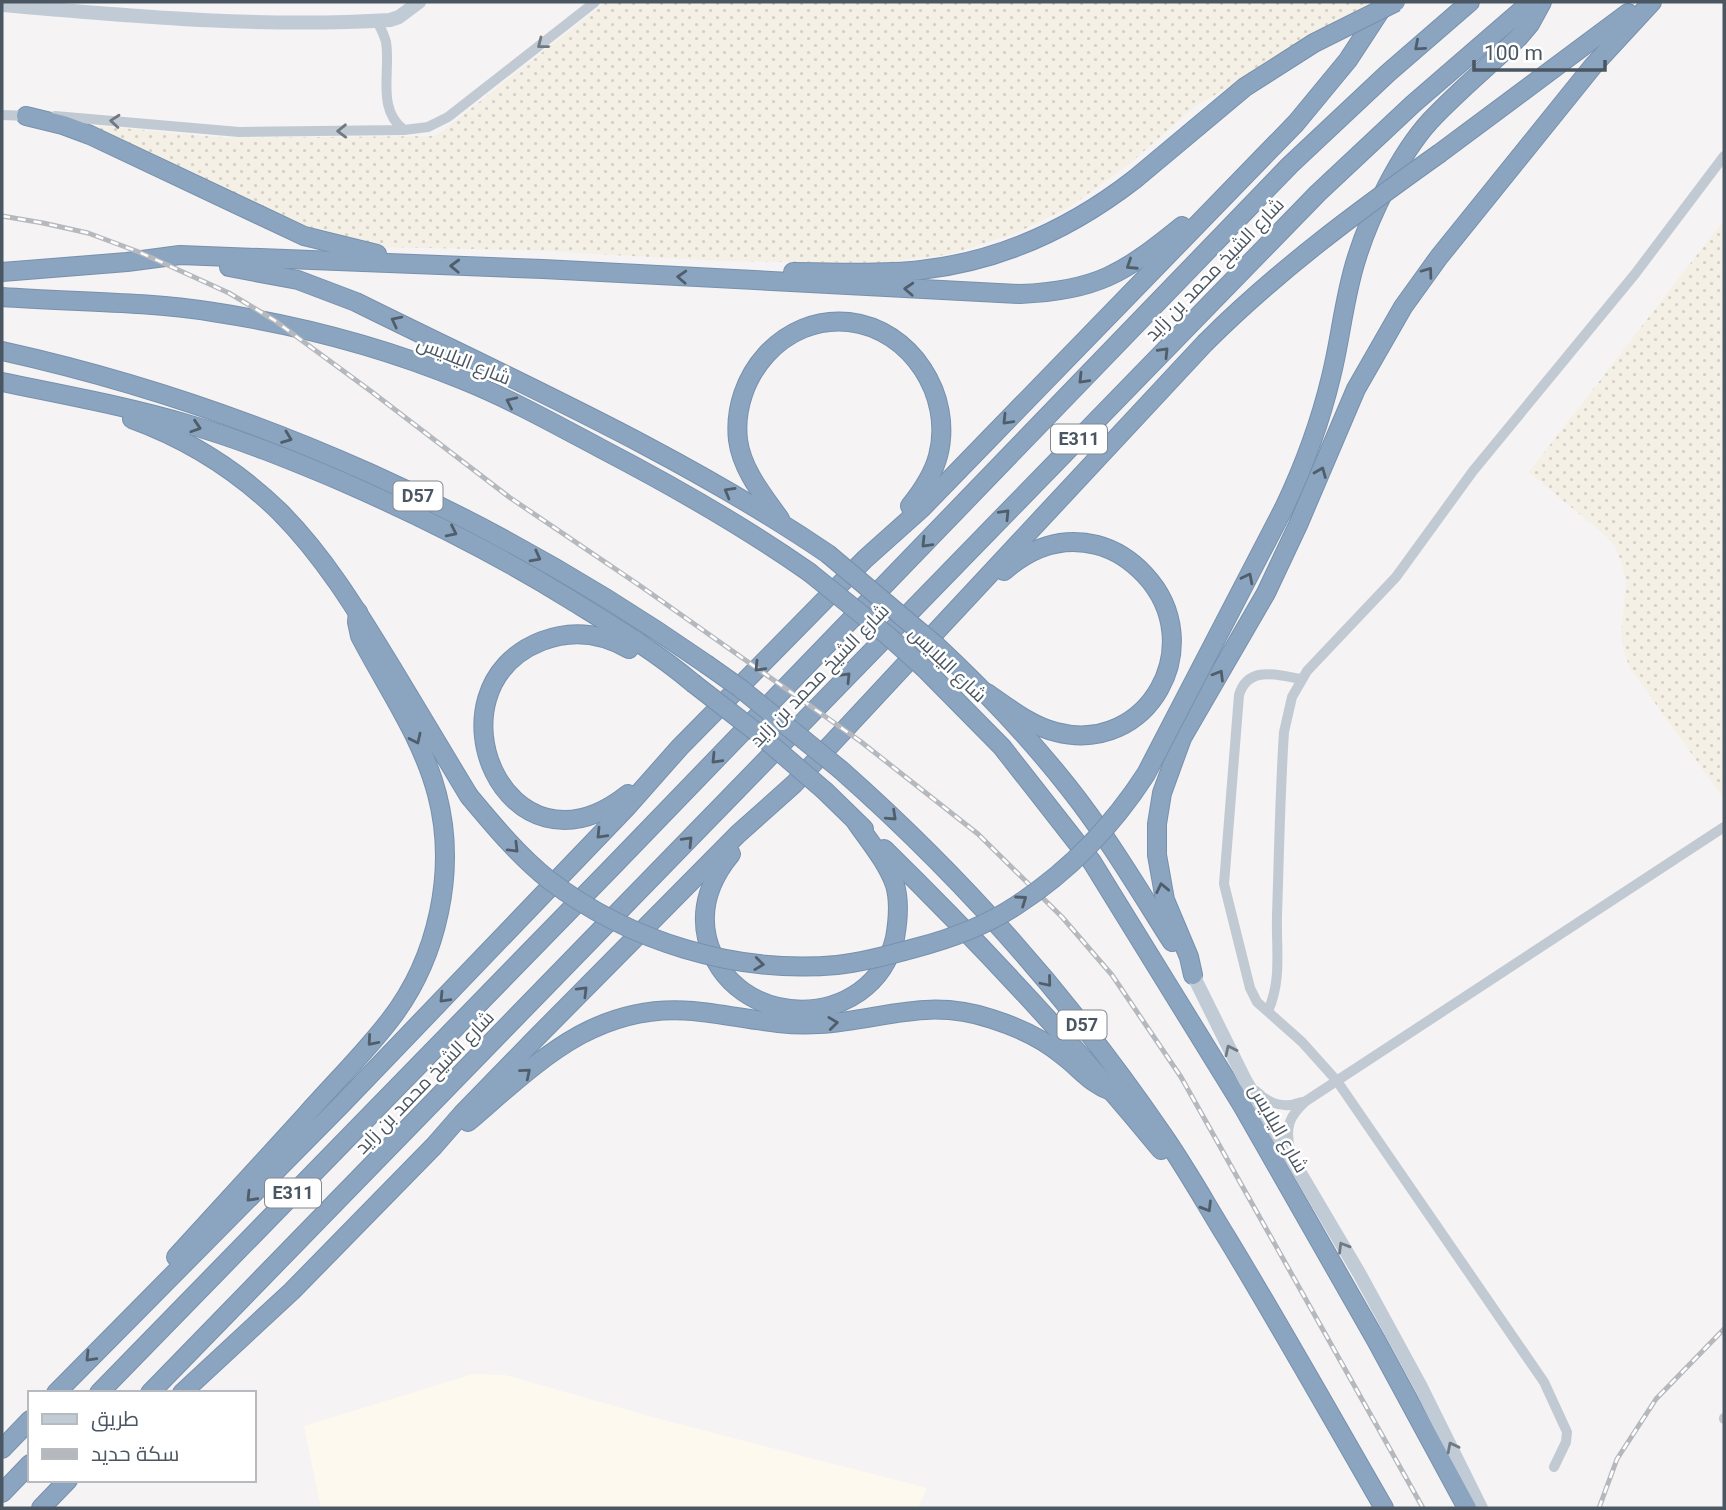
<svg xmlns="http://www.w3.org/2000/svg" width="1726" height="1510" font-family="Roboto,Cairo,sans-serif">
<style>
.commercial{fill:#fdf9ef}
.sand{fill:url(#sand-dots)}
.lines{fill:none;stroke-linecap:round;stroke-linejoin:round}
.highway-casing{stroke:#7690ad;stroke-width:20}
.street{stroke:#c1cad2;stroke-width:10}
.secondary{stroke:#c1cbd6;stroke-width:14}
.highway{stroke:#8ba5c1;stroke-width:18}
.rail-casing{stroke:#b5b8bd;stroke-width:5}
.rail{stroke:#fff;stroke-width:2.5;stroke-dasharray:8;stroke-linecap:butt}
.highway-bridge-casing{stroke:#7690ad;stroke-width:20;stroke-linecap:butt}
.highway-bridge{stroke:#8ba5c1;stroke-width:18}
.oneway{stroke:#6e7983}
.oneway2{stroke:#505e6b}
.oneway3{stroke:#6e7984}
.labels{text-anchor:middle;stroke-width:5;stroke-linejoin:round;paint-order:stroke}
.shield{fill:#fff;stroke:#808990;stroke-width:2}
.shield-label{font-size:18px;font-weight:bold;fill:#4a5661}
.street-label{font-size:19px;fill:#4a5661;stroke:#fff}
</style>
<defs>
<pattern id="sand-dots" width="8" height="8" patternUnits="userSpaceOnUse" patternTransform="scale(1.75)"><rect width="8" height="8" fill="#f5f0e5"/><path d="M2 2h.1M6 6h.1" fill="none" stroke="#d4d0c7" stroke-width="1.8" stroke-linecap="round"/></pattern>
</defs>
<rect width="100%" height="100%" fill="#f5f3f3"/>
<path class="commercial" d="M473,1374L505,1375L656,1418L927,1488L918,1508H321L304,1426Z"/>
<g class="sand">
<path d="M606,2H1372L1308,43L1197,105L1129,164L1070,207L1014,234L951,254L881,263L720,261L525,250L381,247L305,228L79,124L226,138L436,136Z"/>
<path d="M1724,220V799L1630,668L1624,651L1621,634L1626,583L1622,564L1616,549L1607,537L1529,472Z"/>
</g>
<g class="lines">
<defs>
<g id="highway">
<path d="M26,116L63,125L90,135L304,236L377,254"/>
<path d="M1440,153L1628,13"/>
<path d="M229,267L298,280L356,302C515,381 681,454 828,554"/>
<path d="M2,272L127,262L180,255L543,269L1020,294C1097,291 1124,273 1182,226"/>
<path d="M793,272C835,272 879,275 921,270C1001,261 1072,228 1135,179"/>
<path d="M2,297C72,302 143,301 213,312C298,325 383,347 463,380C510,399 555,424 600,448C673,486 742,525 809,572"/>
<path d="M2,351C255,407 494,516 706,664"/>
<path d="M2,382C64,395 126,406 187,424C240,439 291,460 341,481C421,516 497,554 571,600C613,626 655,651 693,683"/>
<path d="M132,419C187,439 238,471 280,512C325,557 359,614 392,668C418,711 443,753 469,796"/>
<path d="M1284,508C1304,466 1320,423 1331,377C1341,338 1344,296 1357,257C1370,215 1400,154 1430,121C1458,91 1490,65 1519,37L1530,24L1542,2"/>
<path d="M780,519C763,495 742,470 738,440C731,377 783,315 849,322C911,329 954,396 938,456C933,475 922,491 910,506"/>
<path d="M938,647C985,691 1029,737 1069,788C1107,836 1139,890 1172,942"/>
<path d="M924,668L1002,747L1092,862L1242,1105L1376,1340L1467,1508"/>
<path d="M987,693C1009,708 1031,726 1056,732C1148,756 1210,645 1145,575C1132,561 1116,550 1097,545C1062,536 1030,548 1004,571"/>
<path d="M841,770C963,878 1071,1000 1163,1135C1186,1168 1206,1204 1227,1238C1281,1327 1332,1418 1384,1508"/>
<path d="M825,791L864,829"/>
<path d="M628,794C506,891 421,688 542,641C573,629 601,633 629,649"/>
<path d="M884,849C981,944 1074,1044 1161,1150"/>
<path d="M731,854C711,878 700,907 707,938C731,1033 872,1034 895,938C898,921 900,902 895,885C887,862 869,841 856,822"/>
<path d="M1193,975L1189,957L1165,900L1157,855V824L1162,793L1182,738L1266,593L1298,525L1356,389L1403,307L1439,257L1593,66L1652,2"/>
<path d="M468,1122C537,1063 595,1002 693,1011C736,1015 776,1027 819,1024C883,1020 926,997 992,1019C1017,1027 1042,1038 1062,1055C1081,1069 1089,1083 1113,1092"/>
<path d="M176,1257C219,1210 262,1163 305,1116C333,1084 364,1054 390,1020C438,958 457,870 437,794C422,737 387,688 360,636L357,622L358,612"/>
<path d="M56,1393L342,1104L626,808L680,747L865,559L922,508L1296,123L1348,60L1384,5"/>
<path d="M99,1393L614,865L1290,165L1388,73L1470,2"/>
<path d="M150,1393L1318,193L1413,104L1531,2"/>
<path d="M182,1393L292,1291L434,1146L462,1114L534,1040L738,834L794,784L1205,343"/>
<path d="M2,1449L30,1420"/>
<path d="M2,1493L30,1464"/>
<path d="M41,1508L68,1480"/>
</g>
</defs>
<use href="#highway" class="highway-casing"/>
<g class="street">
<path d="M377,21C380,27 384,34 386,42C391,71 376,109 404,130"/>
<path d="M2,115L29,116"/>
<path d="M55,116L239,132L404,130L428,127L448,117L595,2"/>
<path d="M1301,679C1277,675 1248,665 1239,695L1224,884L1250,988L1257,1002L1302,1042L1337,1081L1544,1382L1567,1432L1566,1442L1554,1467"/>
<path d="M1268,1011C1282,980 1276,949 1277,916C1279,855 1280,793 1284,732L1292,697L1307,671L1396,577L1473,471L1635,274L1724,156"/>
<path d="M1256,1091C1270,1105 1284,1109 1302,1102"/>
<path d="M1290,1150C1285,1127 1289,1116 1306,1101L1724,827"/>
<path d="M1724,1419V1418"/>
</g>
<g class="secondary">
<path d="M2,5C132,16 259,28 390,20L399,17L419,2"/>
<path d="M1193,975L1245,1080L1359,1273L1420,1385L1481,1508"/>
</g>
<use href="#highway" class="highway"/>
<defs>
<g id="rail">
<path d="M2,216L43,223L88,233L139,252L229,293L274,320L372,392L509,497L639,585L860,741L978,834L1062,917L1112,975L1181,1077L1423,1508"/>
<path d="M1599,1508L1617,1459L1656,1399L1724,1329"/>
</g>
</defs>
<use href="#rail" class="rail-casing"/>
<use href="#rail" class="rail"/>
<defs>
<g id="highway-bridge">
<path d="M1135,179L1245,87L1314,43L1396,2"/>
<path d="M1205,343C1277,271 1357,212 1440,153"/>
<path d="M828,554L938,647"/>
<path d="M809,572L887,635L924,668"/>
<path d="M706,664L740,688L841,770"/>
<path d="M693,683L760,735L825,791"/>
<path d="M469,796C494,826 519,856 549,880C630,942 736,974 837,965C864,962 890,955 915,948C950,939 987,925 1017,905C1069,871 1113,825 1146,774L1284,508"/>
</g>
</defs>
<use href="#highway-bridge" class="highway-bridge-casing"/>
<use href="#highway-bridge" class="highway-bridge"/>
</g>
<defs><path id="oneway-chevron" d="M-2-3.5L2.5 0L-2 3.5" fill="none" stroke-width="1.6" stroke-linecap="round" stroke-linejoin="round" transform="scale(1.75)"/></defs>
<g class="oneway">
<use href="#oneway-chevron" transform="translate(542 44) rotate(142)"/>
<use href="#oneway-chevron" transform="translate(115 121) rotate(-175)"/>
<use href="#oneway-chevron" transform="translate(342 131) rotate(179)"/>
</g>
<g class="oneway2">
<use href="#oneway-chevron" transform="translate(1419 46) rotate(139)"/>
<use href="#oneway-chevron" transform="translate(1131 265) rotate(147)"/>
<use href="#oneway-chevron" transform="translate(455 266) rotate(-178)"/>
<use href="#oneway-chevron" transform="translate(1428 272) rotate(-54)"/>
<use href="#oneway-chevron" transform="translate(682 277) rotate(-177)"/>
<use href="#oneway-chevron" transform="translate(909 289) rotate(-177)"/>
<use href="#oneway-chevron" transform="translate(396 321) rotate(-153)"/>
<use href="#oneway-chevron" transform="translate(1164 352) rotate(-46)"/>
<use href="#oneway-chevron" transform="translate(1083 379) rotate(134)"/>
<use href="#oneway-chevron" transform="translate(511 402) rotate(-155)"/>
<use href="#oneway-chevron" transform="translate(1007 420) rotate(134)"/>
<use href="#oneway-chevron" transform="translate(196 427) rotate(18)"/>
<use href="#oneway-chevron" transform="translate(287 438) rotate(21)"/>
<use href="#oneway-chevron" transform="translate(1321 472) rotate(-68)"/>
<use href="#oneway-chevron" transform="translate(729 492) rotate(-150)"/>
<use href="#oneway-chevron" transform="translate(1005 514) rotate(-46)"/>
<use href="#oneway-chevron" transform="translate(452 532) rotate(26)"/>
<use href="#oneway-chevron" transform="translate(926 543) rotate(134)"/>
<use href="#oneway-chevron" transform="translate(536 557) rotate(28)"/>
<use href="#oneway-chevron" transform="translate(1248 578) rotate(-63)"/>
<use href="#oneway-chevron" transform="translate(759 667) rotate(134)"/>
<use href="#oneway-chevron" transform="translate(1219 675) rotate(-59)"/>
<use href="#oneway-chevron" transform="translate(846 677) rotate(-46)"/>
<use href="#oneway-chevron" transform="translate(416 739) rotate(65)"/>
<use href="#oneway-chevron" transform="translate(716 759) rotate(134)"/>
<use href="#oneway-chevron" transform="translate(892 816) rotate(43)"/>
<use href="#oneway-chevron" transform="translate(601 834) rotate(134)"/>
<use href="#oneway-chevron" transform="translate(688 841) rotate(-46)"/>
<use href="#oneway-chevron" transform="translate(514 848) rotate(45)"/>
<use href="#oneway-chevron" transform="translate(1162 888) rotate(-102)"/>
<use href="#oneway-chevron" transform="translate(1022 900) rotate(-35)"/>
<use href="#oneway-chevron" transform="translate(759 964) rotate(7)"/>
<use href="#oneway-chevron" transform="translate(1047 982) rotate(50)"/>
<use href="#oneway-chevron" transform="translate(583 991) rotate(-45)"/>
<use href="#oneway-chevron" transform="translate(444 998) rotate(134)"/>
<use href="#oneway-chevron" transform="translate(833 1023) rotate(-7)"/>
<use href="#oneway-chevron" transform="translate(372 1041) rotate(131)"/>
<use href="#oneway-chevron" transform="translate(526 1073) rotate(-40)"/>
<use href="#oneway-chevron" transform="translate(251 1197) rotate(134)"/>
<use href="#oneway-chevron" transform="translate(1207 1207) rotate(59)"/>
<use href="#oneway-chevron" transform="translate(90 1357) rotate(134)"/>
</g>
<g class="oneway3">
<use href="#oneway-chevron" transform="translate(1230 1050) rotate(-116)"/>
<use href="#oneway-chevron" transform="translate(1343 1247) rotate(-121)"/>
<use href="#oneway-chevron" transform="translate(1452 1447) rotate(-117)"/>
</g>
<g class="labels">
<g class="shield">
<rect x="1051" y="424.5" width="56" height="29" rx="5"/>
<rect x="393.5" y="481.5" width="49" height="29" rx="5"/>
<rect x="1057.5" y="1010.5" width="49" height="29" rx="5"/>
<rect x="265" y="1178.5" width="56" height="29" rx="5"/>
</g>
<g class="shield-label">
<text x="1079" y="445">E311</text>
<text x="418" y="502">D57</text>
<text x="1082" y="1031">D57</text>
<text x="293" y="1199">E311</text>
</g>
<g class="street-label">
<text transform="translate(1214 269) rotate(-46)" y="7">شارع الشيخ محمد بن زايد</text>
<text transform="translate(464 360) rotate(22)" y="7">شارع اليلايس</text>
<text transform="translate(948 664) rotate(44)" y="7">شارع اليلايس</text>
<text transform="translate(819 675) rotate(-46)" y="7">شارع الشيخ محمد بن زايد</text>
<text transform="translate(424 1082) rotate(-46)" y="7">شارع الشيخ محمد بن زايد</text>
<text transform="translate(1279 1128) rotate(60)" y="7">شارع اليلايس</text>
</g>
</g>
<rect width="1726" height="1510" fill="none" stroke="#4a5661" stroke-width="7"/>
<rect x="28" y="1391" width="228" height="91" fill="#ffffff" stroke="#b7bbc0" stroke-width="2"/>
<rect x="42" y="1414" width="35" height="10" fill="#c1cbd6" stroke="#b7bbc0" stroke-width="2"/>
<text x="91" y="1426" font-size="21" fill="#4a5661">طريق</text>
<rect x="42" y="1449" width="35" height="10" fill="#b5b8bd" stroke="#b7bbc0" stroke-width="2"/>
<text x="91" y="1461" font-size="21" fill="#4a5661">سكة حديد</text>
<path d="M1474 60v10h131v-10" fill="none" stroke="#4a5661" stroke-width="3.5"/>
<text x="1484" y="60" font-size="21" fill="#4a5661" stroke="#ffffff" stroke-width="5" paint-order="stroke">100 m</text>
</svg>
